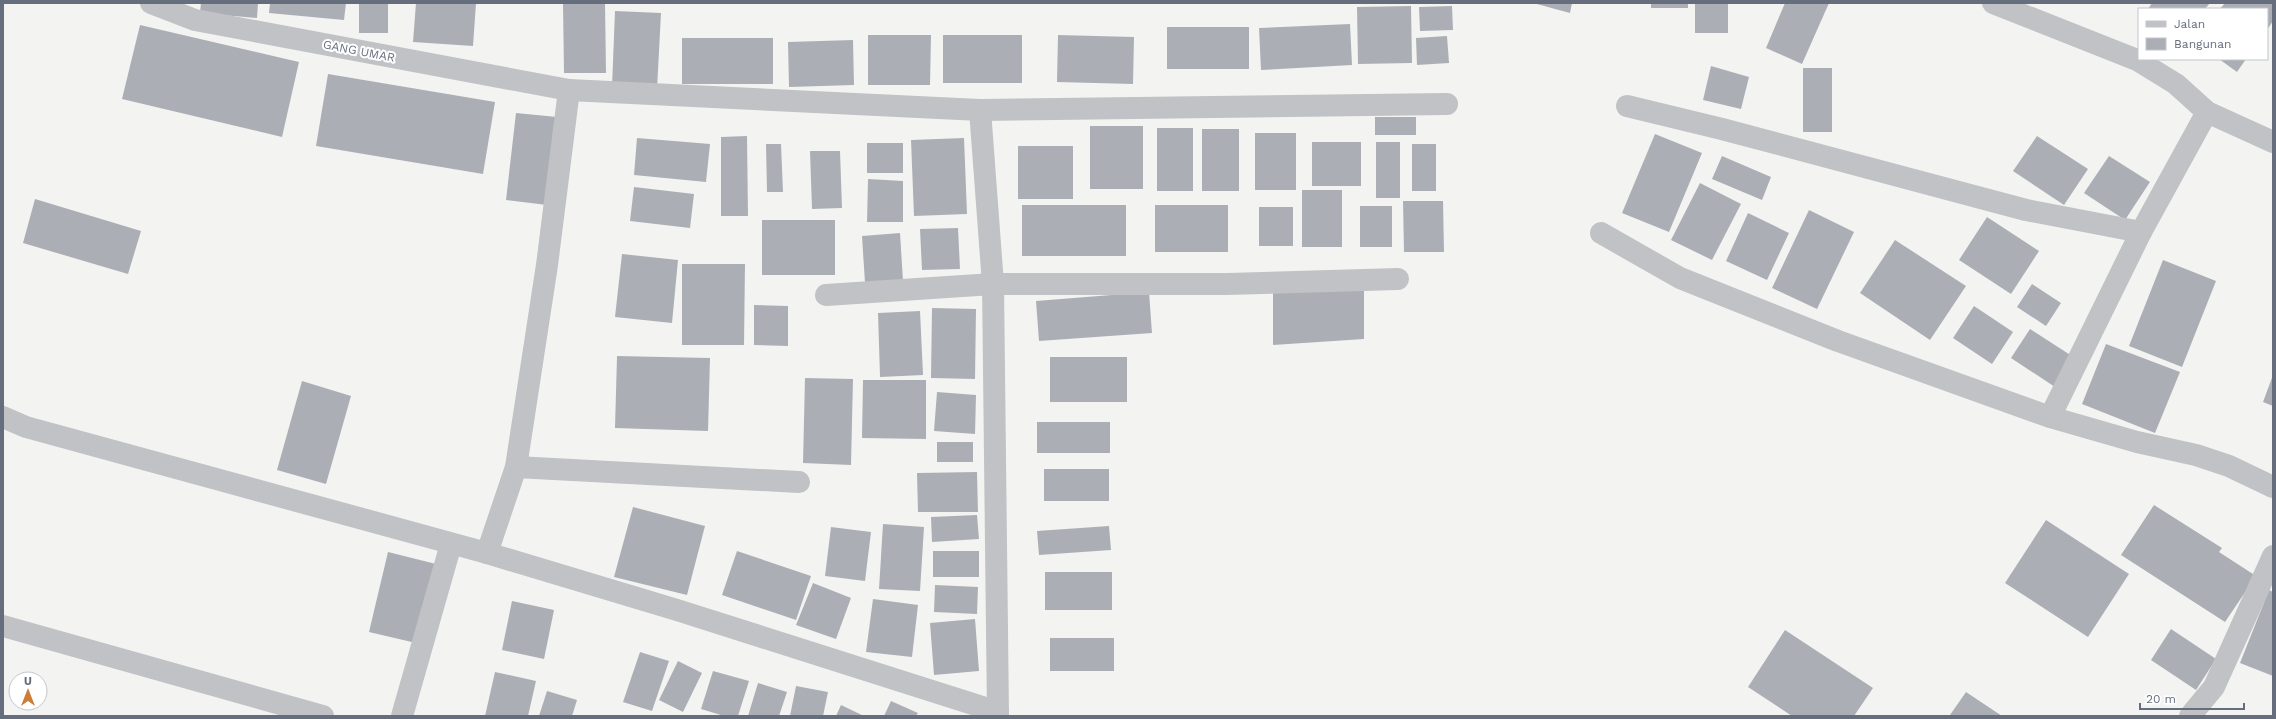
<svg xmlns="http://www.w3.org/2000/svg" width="2276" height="719" font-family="'Work Sans',sans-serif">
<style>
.building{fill:#abafb5}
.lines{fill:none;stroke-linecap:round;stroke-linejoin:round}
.minor{stroke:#c0c2c5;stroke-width:22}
.labels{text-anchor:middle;stroke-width:4;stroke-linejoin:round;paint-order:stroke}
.street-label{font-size:12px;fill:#666e7e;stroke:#fff}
</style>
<rect width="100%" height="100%" fill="#f3f4f1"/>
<g class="building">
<path d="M201,3H258L257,18L200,13Z"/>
<path d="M270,3H346L344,20L269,13Z"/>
<rect x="359" y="3" width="29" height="30"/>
<path d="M416,3H476L473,46L413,42Z"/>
<path d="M563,3H605L606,73H564Z"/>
<path d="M1533,3H1572L1570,13Z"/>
<rect x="1651" y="3" width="37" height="5"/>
<rect x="1695" y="3" width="33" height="30"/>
<path d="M1785,3H1829L1802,64L1766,48Z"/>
<path d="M2152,3H2210L2205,9H2148Z"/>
<path d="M2225,3H2271L2273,5V21L2267,30V9H2220Z"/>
<path d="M1411,6L1412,63L1358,64L1357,7Z"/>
<path d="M1452,6L1453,30L1420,31L1419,7Z"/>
<path d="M615,11L661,13L657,89L612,87Z"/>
<path d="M1350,24L1352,65L1261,70L1259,28Z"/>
<path d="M140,25L299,62L282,137L122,99Z"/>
<rect x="1167" y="27" width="82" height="42"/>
<path d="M868,35H931L930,85H868Z"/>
<rect x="943" y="35" width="79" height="48"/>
<path d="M1058,35L1134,37L1133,84L1057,82Z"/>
<path d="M1447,36L1449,63L1417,65L1416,38Z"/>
<rect x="682" y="38" width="91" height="46"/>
<path d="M853,40L854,85L789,87L788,42Z"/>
<path d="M2219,59H2246L2237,72Z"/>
<path d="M1711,66L1749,77L1741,109L1703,100Z"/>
<rect x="1803" y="68" width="29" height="64"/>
<path d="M328,74L495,102L483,174L316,146Z"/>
<path d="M516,113L557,117L547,205L506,200Z"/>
<rect x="1375" y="117" width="41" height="18"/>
<rect x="1090" y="126" width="53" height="63"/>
<rect x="1157" y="128" width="36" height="63"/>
<rect x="1202" y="129" width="37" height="62"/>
<rect x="1255" y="133" width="41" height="57"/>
<path d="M1655,134L1702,153L1669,232L1622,213Z"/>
<path d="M747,136L748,216H721V137Z"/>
<path d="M2037,136L2088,169L2064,205L2013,171Z"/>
<path d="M637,138L710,144L706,182L634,175Z"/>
<path d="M964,138L967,214L914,216L911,140Z"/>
<rect x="1312" y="142" width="49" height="44"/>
<rect x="1376" y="142" width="24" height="56"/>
<rect x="867" y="143" width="36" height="30"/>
<path d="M766,144H781L783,192H767Z"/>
<rect x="1412" y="144" width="24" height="47"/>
<rect x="1018" y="146" width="55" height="53"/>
<path d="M810,151H840L842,208L812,209Z"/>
<path d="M1722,156L1771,177L1762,200L1712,179Z"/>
<path d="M2109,156L2150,182L2125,220L2084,193Z"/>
<path d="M868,179L903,181V222H867Z"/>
<path d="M1700,183L1741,204L1712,260L1671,240Z"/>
<path d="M634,187L694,194L690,228L630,221Z"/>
<rect x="1302" y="190" width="40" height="57"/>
<path d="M35,199L141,231L128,274L23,243Z"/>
<path d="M1403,201H1443L1444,252H1404Z"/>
<rect x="1022" y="205" width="104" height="51"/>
<rect x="1155" y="205" width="73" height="47"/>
<rect x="1360" y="206" width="32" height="41"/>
<rect x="1259" y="207" width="34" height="39"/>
<path d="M1809,210L1854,232L1817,309L1772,288Z"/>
<path d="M1748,213L1789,233L1767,280L1726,261Z"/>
<path d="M1987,217L2039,251L2011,294L1959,260Z"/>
<rect x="762" y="220" width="73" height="55"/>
<path d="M958,228L960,269L922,270L920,229Z"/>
<path d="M900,233L903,281L865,283L862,236Z"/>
<path d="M1895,240L1966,286L1930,340L1860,293Z"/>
<path d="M622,254L678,260L672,323L615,317Z"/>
<path d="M2163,260L2216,281L2182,367L2129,346Z"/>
<path d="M682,264H745L744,345H682Z"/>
<path d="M2032,284L2061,303L2046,326L2017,307Z"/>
<path d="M1273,285H1364V339L1273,345Z"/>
<path d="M1149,292L1152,333L1039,341L1036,301Z"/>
<path d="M754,305L788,306V346L754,345Z"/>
<path d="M1974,306L2013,332L1992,364L1953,338Z"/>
<path d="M932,308L976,309L975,379L931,378Z"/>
<path d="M920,311L923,375L880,377L878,313Z"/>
<path d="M2030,329L2075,358L2055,387L2011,358Z"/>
<path d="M2106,344L2180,372L2155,433L2082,404Z"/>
<path d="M617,356L710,358L708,431L615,428Z"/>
<rect x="1050" y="357" width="77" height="45"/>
<path d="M2273,375V406L2263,402Z"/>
<path d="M805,378L853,379L851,465L803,463Z"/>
<path d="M863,380H926V439L862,438Z"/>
<path d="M302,381L351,396L326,484L277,470Z"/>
<path d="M937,392L976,395L975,434L934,431Z"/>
<rect x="1037" y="422" width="73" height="31"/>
<rect x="937" y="442" width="36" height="20"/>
<rect x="1044" y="469" width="65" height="32"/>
<path d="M977,472L978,512H918L917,473Z"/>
<path d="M2154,505L2222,548L2219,552L2256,576L2225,622L2121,555Z"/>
<path d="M633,507L705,526L687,595L614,577Z"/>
<path d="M977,515L979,539L932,542L931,517Z"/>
<path d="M2046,520L2129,574L2088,637L2005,583Z"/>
<path d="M883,524L924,527L920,591L879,589Z"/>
<path d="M1109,526L1111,550L1039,555L1037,531Z"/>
<path d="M831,527L871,532L865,581L825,576Z"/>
<path d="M737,551L811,576L796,620L722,595Z"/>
<rect x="933" y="551" width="46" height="26"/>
<path d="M388,552L436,564L416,643L369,632Z"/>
<rect x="1045" y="572" width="67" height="38"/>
<path d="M813,583L851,598L836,639L796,625Z"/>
<path d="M935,585L978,587L977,614L934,612Z"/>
<path d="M2269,590L2273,592V676L2240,663Z"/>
<path d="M873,599L918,605L912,657L866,652Z"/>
<path d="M512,601L554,610L544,659L502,650Z"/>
<path d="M975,619L979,671L934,675L930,623Z"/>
<path d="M2171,629L2216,659L2196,690L2151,660Z"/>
<path d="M1785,630L1873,688L1854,716H1792L1748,687Z"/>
<rect x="1050" y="638" width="64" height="33"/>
<path d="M640,652L669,661L652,711L623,702Z"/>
<path d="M678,661L702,673L683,712L659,700Z"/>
<path d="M713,671L749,681L738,716H724L701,709Z"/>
<path d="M495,672L536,681L528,716H485Z"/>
<path d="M758,683L787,692L779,716H748Z"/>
<path d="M796,686L828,692L823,716H790Z"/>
<path d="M547,691L577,700L572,716H539Z"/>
<path d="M1966,692L2002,716L1950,715Z"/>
<path d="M891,701L918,713L916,716H884Z"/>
<path d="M841,705L864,716H836Z"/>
</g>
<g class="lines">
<g class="minor">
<path d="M151,3L195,20L569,90L980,110L1447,104"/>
<path d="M1993,3L2137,60L2176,84L2207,112L2273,142"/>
<path d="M1627,106L1722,129L2026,210L2141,232"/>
<path d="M980,110L993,284L998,716"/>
<path d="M1601,233L1680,278L1838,341L2050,417L2137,442L2196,455L2229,466L2273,487"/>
<path d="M826,295L993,284H1227L1398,279"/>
<path d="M3,417L26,427L487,553L677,610L998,712"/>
<path d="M2050,417L2141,232L2207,112"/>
<path d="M516,467L547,265L569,90"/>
<path d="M487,553L516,467L799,482"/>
<path d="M3,626L323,716"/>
<path d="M402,716L451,544"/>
<path d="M2190,716L2214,687L2273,556"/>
</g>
</g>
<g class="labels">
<g class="street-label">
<text transform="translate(359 51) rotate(11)" y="4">GANG UMAR</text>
</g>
</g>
<rect width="2276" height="719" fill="none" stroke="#666e7e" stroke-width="8"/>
<rect x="2138" y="8" width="130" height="52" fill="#ffffff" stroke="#c2c5cb"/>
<rect x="2146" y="21" width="20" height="6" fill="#c0c2c5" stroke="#c2c5cb"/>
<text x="2174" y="28" font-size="12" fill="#666e7e">Jalan</text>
<rect x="2146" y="38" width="20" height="12" fill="#abafb5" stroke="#c2c5cb"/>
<text x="2174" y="48" font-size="12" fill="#666e7e">Bangunan</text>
<g transform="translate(28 691)"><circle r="19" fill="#ffffff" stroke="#c2c5cb"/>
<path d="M0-3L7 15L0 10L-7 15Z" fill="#cd7d37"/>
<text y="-6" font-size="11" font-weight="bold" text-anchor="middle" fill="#666e7e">U</text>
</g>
<path d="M2140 703v6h104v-6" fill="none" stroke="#666e7e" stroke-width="2"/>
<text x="2146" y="703" font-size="12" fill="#666e7e" stroke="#ffffff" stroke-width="3" paint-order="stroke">20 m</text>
</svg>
